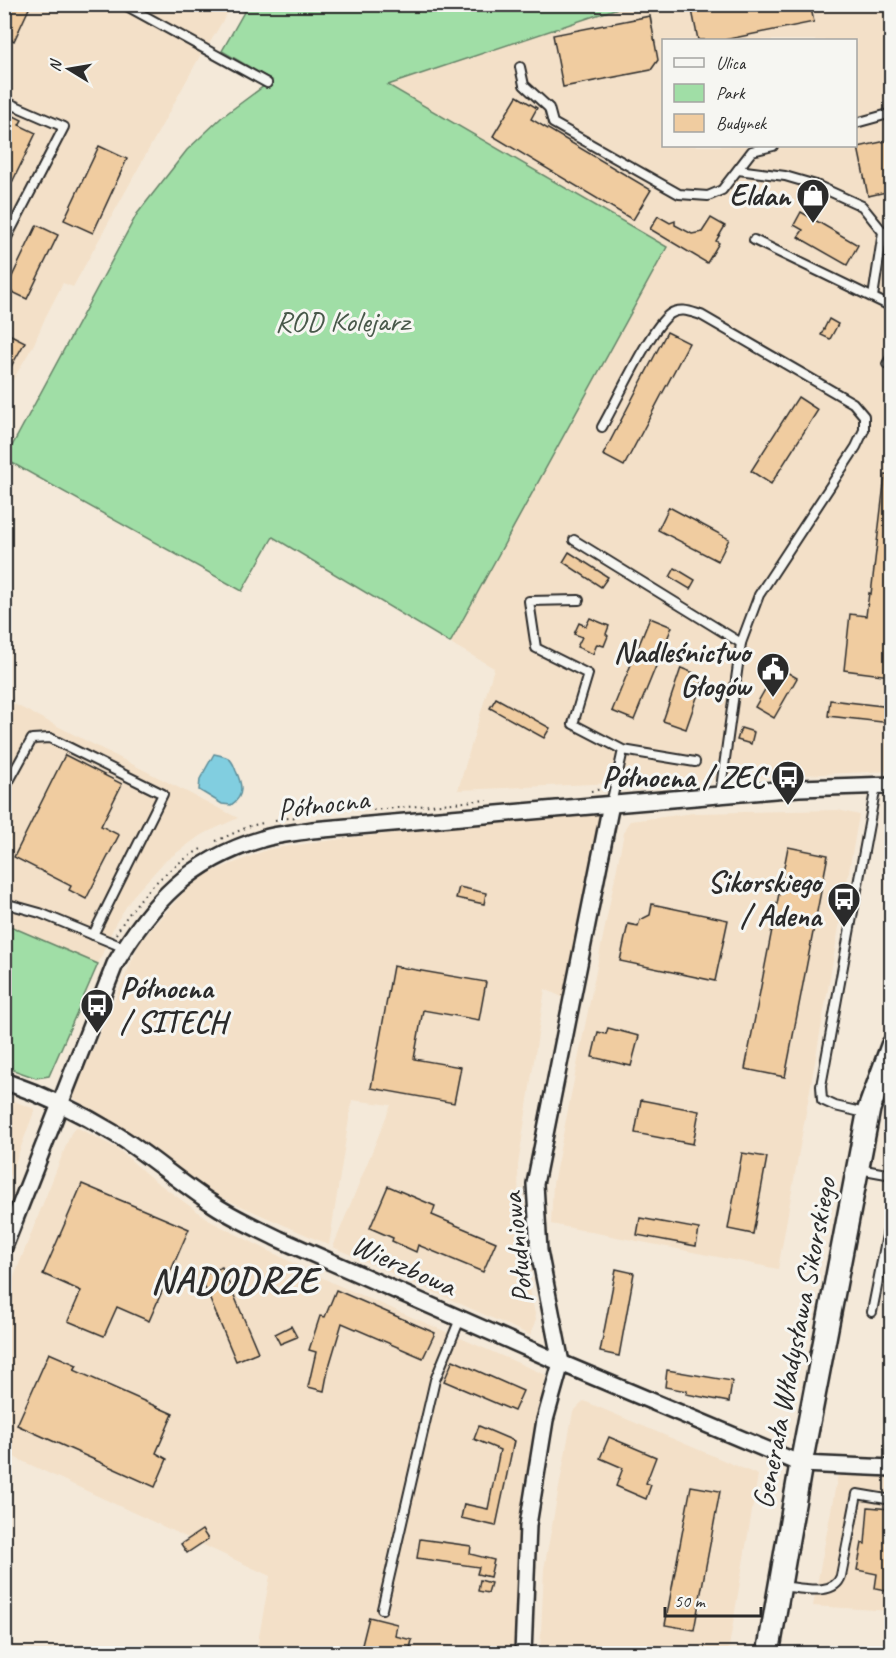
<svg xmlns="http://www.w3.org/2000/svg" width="896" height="1658" font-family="Caveat,sans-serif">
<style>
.built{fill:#f3e0c8;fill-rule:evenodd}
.green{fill:#a0dea6;stroke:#668468;stroke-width:1.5}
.water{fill:#81cee0;stroke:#5f8d98;stroke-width:1.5}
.building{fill:#f0cca0;stroke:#2b2b2b;stroke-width:1.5}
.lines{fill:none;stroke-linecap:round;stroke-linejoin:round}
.lane-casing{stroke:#2b2b2b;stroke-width:12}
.street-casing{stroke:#2b2b2b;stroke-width:20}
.secondary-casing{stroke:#2b2b2b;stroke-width:26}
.path{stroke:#2b2b2b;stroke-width:2;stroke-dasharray:1.5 4.5;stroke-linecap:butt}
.lane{stroke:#f6f6f2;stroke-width:8}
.street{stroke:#f6f6f2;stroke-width:15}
.secondary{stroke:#f6f6f2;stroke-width:21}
.labels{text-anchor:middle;stroke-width:6;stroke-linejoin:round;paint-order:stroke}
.poi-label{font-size:30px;font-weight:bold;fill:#2b2b2b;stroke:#f6f6f2;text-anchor:end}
.park-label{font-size:30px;fill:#48584a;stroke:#f6f6f2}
.street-label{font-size:30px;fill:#2b2b2b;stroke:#f6f6f2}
.district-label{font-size:36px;font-weight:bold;letter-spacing:1.5px;fill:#2b2b2b;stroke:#f6f6f2}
</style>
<rect width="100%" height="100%" fill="#f4e9d9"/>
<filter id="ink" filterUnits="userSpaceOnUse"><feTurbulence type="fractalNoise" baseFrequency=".0167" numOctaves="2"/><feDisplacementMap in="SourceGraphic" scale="12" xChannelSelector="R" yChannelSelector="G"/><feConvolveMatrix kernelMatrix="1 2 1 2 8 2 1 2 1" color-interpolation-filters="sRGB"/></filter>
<g filter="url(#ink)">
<g class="built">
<path d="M5,5H232L208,46L206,45L73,287L63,283L45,318L34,344L5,393Z"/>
<path d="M627,5H891V771L458,790L494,668L450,643L667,248L388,85ZM664,40H856V146H664Z"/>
<path d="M4,699L238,818L201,835L164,862L133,896L115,924L98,964L5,924Z"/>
<path d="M838,810L859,815L778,1269L551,1224L553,1184L625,828L630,821L694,813Z"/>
<path d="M602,812L564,998L545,989L518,1165L519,1235L536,1319L530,1335L333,1247L391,1105L352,1100L329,1245L216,1195L72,1097L140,942L196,878L269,849L348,838Z"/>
<path d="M5,1098L35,1109L5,1190L4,1098Z"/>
<path d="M76,1127L117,1148L151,1178L212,1222L333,1283L546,1375L523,1491L514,1653H256L270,1576L5,1453L4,1302L71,1133Z"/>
<path d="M584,1401L758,1475L728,1653L540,1654L544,1569L573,1412Z"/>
<path d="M838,1474L891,1476V1611L813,1606Z"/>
</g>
<g class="green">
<path d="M248,5H627L388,85L667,247L450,643L273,537L242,591L5,459L137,214L187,150L222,117L272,80L222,51Z"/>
<path d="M5,924L98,964L49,1076L36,1078L5,1067Z"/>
</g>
<path class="water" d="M214,754C219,755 224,756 228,758C233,761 234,766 236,771C242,784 245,796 231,805L222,804L199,790L200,779Z"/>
<g class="building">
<path d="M10,4H31L14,41L4,36V17Z"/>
<path d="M719,4H810L814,22L724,40H698L692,10Z"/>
<path d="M650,16L658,60L651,70L563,87L553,35Z"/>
<path d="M517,96L537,108L531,119L651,190L633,220L493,136Z"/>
<path d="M10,114L22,120L19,125L36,133L4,199V126Z"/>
<path d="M891,140V191L868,196L858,147Z"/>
<path d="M99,146L127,159L93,233L64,220Z"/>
<path d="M801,212L858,245L847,265L798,237L803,230L794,225Z"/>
<path d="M658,216L670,223L675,221V225L692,234L702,232L711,218L725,226L716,241L719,243L707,263L650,229Z"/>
<path d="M37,225L58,235L27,299L6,289Z"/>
<path d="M829,319L838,324L830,339L821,335Z"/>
<path d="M667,332L689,343L624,466L603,455Z"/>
<path d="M9,334L25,342L4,379V342Z"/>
<path d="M798,397L818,410L771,484L751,471Z"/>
<path d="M885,475L891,476L890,676L844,670L850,614L866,616L869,593L871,594Z"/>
<path d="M669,507L729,539L718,561L658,530Z"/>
<path d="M569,552L608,577L601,587L563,562Z"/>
<path d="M675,568L695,580L690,589L670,577Z"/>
<path d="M590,618L609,626L606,634L608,636L604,646L597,644L593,654L577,647L582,637L574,634L579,623L586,626Z"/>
<path d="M650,618L672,627L634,720L612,711Z"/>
<path d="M778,667L797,678L774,718L755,707Z"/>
<path d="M681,668L704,677L686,729L663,721Z"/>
<path d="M496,698L550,728L544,738L490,708Z"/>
<path d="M830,700L891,707V723L828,716Z"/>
<path d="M741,728L754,732L751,744L737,740Z"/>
<path d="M65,755L122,784L101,826L119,835L86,899L69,890L71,886L14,857Z"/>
<path d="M788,847L828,855L785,1077L745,1069Z"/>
<path d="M459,887L486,893L484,904L456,898Z"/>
<path d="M652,904L728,920L715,981L620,961L628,924L638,926L640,920L650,915Z"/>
<path d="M393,966L486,982L479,1020L423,1010L414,1059L461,1067L454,1103L371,1088Z"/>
<path d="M608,1028L639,1036L631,1066L592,1057L598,1032L606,1034Z"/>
<path d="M641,1100L699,1111L693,1144L635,1133Z"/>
<path d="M742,1153L767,1157L753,1234L728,1229Z"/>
<path d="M82,1184L189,1229L149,1321L117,1307L104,1336L68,1321L81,1291L43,1274Z"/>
<path d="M388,1186L435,1206L432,1215L496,1242L483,1272L418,1245L416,1252L392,1241L393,1238L370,1228Z"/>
<path d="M640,1218L699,1229L696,1246L637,1235Z"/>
<path d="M222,1267L258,1352L236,1361L200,1276Z"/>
<path d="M616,1269L634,1273L619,1356L600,1352Z"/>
<path d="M336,1290L435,1333L423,1358L342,1323L328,1370L324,1391L308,1387L316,1352L309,1350L320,1316L325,1317Z"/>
<path d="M291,1326L297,1337L280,1344L275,1334Z"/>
<path d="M49,1353L77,1365L74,1370L173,1414L156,1453L167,1459L155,1487L17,1425Z"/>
<path d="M453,1360L523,1391L514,1411L444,1381Z"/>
<path d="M667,1370L732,1381L729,1402L686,1394L687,1391L665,1387Z"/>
<path d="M479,1426L514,1441L496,1526L461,1518L464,1504L488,1509L500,1450L474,1439Z"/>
<path d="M609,1437L656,1457L646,1483L651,1485L646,1499L616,1486L623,1468L600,1458Z"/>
<path d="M691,1486L720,1491L694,1630L665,1625Z"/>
<path d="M868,1507L890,1509L889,1514H891V1591L875,1588L877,1574L857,1570L862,1543L865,1544Z"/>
<path d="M202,1530L208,1539L187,1553L181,1544Z"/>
<path d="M420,1539L471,1546L470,1554L494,1560L490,1577L477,1574L479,1567L417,1558Z"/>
<path d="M480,1580L491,1583L488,1593L478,1591Z"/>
<path d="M369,1617L397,1624L395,1636L412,1640L409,1653H360Z"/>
</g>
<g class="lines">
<defs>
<g id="lane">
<path d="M123,4L267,83"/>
<path d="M520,67L524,85L549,108L553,123L679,194L708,196L722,190L752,151L773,146"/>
<path d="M4,101L64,127L4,243"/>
<path d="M856,123L892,113"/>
<path d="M738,170L785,176L816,185L862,206L883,232L873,297"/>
<path d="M754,240L892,307"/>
<path d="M887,364L892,356"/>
<path d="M602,427C616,403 650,328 670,314C680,307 691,312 701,315L853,403L864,416V430L856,447L759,595L741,643L720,795"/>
<path d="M574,540L741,643"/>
<path d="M579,600L529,601L536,648L588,674L573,724L623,750L611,804"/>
<path d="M623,750L695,762"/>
<path d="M4,790L32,739L50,738L163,794L93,935"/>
<path d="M4,903L40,913L125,948"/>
<path d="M865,1113L835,1106L822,1100L821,1086L876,786"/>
<path d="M859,1169L892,1175"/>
<path d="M872,1312L892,1210"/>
<path d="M780,1586C798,1587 834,1598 841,1576L857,1494L892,1500"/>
<path d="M382,1609L435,1380L460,1319"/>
</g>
<g id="street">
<path d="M4,1081C44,1095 81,1113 117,1135C149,1155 178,1181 210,1202C231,1217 255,1227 279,1239L561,1363L801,1464L892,1468"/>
<path d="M4,1247L115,964C151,902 191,860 262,839C277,834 295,833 312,830L799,788L892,785"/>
<path d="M523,1654L528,1525L545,1420L561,1363L539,1251L535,1184L611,804"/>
</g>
<path id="secondary" d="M768,1654L801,1464L869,1109L892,1046"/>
</defs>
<use href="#lane" class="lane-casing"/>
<use href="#street" class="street-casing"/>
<use href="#secondary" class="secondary-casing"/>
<g class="path">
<path d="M709,781L710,772L713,773"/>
<path d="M591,791L603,789"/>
<path d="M373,810L487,800"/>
<path d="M275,820L296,817"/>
<path d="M216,841L250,826L263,823"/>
<path d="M116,934C136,899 167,867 203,848"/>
</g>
<use href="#lane" class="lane"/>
<use href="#street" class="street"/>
<use href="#secondary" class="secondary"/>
</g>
</g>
<defs>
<symbol id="shop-pin" viewBox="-11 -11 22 30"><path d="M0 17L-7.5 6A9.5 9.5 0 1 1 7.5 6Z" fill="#2b2b2b" stroke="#f6f6f2"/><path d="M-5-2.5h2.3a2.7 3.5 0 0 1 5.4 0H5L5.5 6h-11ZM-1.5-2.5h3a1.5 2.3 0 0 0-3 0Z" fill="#fff"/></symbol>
<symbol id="civic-pin" viewBox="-11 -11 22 30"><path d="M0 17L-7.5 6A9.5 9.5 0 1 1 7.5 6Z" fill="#2b2b2b" stroke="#f6f6f2"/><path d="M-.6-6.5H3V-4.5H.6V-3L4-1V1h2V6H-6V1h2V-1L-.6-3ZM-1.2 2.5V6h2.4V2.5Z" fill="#fff"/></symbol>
<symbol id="bus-pin" viewBox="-11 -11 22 30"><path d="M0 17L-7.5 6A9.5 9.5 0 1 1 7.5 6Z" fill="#2b2b2b" stroke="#f6f6f2"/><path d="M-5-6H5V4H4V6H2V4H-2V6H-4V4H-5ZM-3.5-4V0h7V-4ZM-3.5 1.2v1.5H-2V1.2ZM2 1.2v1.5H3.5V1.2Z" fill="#fff"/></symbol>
</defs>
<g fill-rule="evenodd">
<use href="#shop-pin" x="794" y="176" width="38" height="52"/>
<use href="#civic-pin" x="754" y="650" width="38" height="52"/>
<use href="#bus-pin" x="769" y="758" width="38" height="52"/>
<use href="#bus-pin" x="825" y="880" width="38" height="52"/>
<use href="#bus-pin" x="78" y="986" width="38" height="52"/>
</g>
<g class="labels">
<g class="poi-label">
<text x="790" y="205">Eldan</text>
<text x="750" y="662">Nadleśnictwo<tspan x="750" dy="34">Głogów</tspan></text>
<text x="765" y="787">Północna / ZEC</text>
<text x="821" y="892">Sikorskiego<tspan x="821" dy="34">/ Adena</tspan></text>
<text x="120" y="998" text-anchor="start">Północna<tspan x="120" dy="34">/ SITECH</tspan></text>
</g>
<g class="park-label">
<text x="342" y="331">ROD Kolejarz</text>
</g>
<g class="street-label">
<text transform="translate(323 804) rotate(-7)" y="10">Północna</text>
<text transform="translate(517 1248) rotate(-96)" y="10">Południowa</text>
<text transform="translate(404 1265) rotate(24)" y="10">Wierzbowa</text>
<text transform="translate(794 1343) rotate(-79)" y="10">Generała Władysława Sikorskiego</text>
</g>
<g class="district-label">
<text x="235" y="1292">NADODRZE</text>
</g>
</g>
<rect width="896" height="1658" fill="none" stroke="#f6f6f2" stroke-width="24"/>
<rect x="12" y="12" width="872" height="1634" fill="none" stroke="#2b2b2b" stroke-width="2" filter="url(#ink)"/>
<rect x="662" y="39" width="195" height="108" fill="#f6f6f2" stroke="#a5a5a2" stroke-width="1.5"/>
<rect x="674" y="58" width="30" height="9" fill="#f6f6f2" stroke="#a5a5a2" stroke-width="1.5"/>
<text x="716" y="69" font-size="18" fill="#2b2b2b">Ulica</text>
<rect x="674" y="84" width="30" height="18" fill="#a0dea6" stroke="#a5a5a2" stroke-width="1.5"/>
<text x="716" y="99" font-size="18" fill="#2b2b2b">Park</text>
<rect x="674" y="114" width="30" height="18" fill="#f0cca0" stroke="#a5a5a2" stroke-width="1.5"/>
<text x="716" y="129" font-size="18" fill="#2b2b2b">Budynek</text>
<g transform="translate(69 69) rotate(281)" stroke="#f6f6f2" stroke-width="4.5" paint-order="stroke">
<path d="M0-4.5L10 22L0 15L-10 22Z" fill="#2b2b2b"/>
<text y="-9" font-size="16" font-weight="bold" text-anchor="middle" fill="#2b2b2b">N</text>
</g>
<path d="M665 1607v9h96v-9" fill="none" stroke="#2b2b2b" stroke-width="3"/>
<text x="674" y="1607" font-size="18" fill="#2b2b2b" stroke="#f6f6f2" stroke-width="4.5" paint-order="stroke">50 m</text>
</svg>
